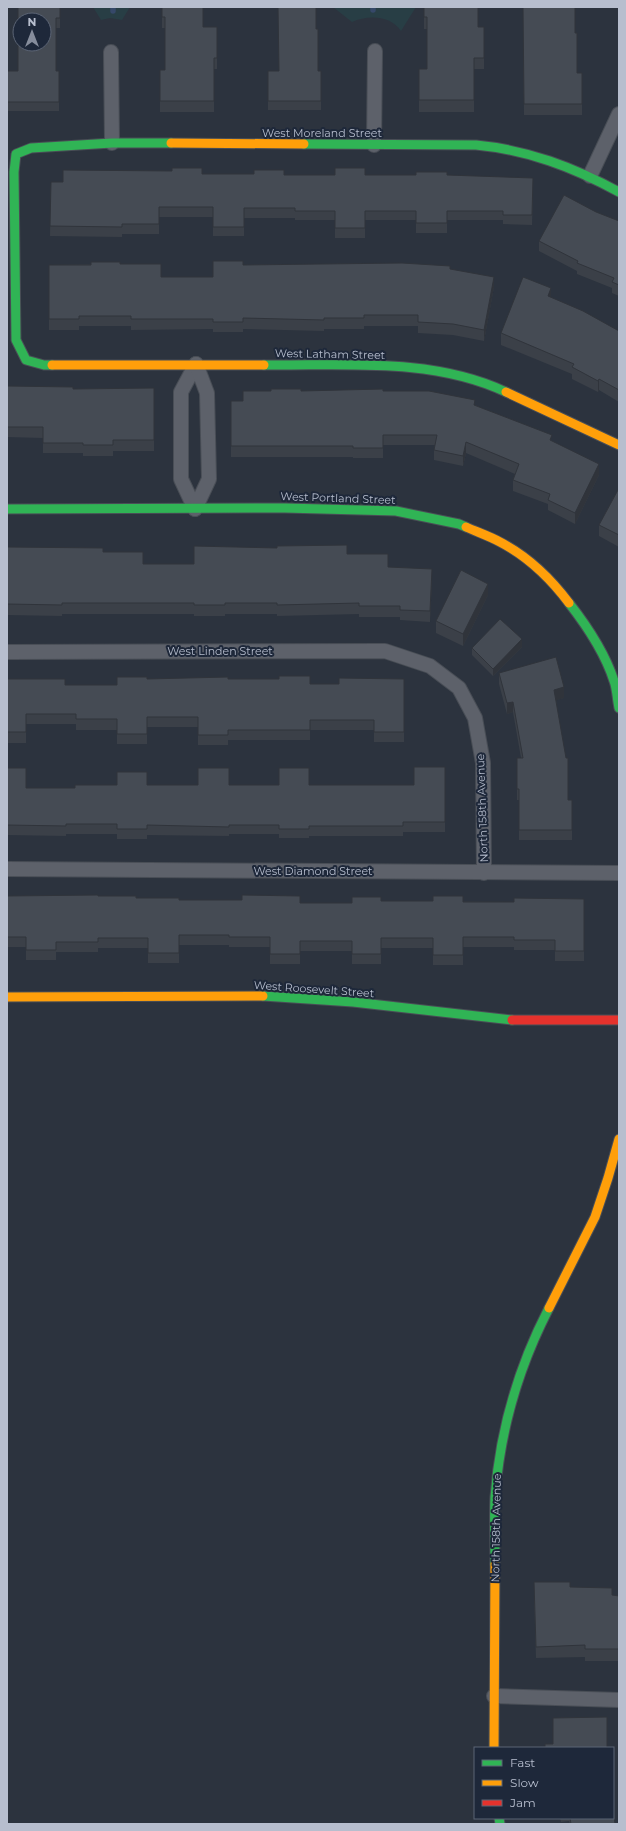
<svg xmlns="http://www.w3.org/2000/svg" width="626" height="1831" font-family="Montserrat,sans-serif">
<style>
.green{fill:#283e45}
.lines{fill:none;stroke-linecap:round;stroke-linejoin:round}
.stream{stroke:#364869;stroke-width:5.5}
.street-casing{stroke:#494e56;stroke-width:16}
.fast-casing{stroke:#494e56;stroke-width:11}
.slow-casing{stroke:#494e56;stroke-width:11}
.jam-casing{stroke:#494e56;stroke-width:11}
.street{stroke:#5d616a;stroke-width:14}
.fast{stroke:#30b455;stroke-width:9}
.slow{stroke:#ff9f0a;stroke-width:9}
.jam{stroke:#e5322d;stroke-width:9}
.wall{fill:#3b4048}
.shaded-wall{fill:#30343b}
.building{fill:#454b54;stroke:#30343b;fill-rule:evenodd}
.labels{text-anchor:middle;stroke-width:4;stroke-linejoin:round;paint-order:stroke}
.street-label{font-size:11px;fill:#b7bece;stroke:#1e283a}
</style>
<rect width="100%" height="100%" fill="#2c333e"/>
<g class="green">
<path d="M93,7H130L122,20L110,18L101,20Z"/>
<path d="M333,7H416L401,31C390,15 368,15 352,22Z"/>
</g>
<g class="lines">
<g class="stream">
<path d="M373,7V10"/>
<path d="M113,11V7"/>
</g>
<defs>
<g id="street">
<path d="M111,52L112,143"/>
<path d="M374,145L375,51"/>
<path d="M590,176L619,114"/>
<path d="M195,509L181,479V392L196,364"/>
<path d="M195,509L209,479L207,393L196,364"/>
<path d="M7,652L385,651L430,666L459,688L475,718L483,763L484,873"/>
<path d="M7,869L619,873"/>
<path d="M494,1696L619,1700"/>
</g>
<g id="fast">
<path d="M304,144L476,145C528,150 573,167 619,192"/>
<path d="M52,365H44L26,360L16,340L14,172L16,154L31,148L112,143H171"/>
<path d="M264,365C344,366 432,357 506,392"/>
<path d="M7,509L285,508L396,511L459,524L466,527"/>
<path d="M569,603C587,626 605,653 614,681C617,689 617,699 619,708"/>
<path d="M263,996L353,1002L512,1020"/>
<path d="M495,1564C495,1542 494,1519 495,1497C500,1430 518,1368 549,1308"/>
<path d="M499,1818L500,1824"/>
</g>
<g id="slow">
<path d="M171,143L304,144"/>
<path d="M52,365H264"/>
<path d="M506,392L619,445"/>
<path d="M466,527C477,532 489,536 500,542C527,556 551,579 569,603"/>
<path d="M7,997L263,996"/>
<path d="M549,1308L595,1217L608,1178L619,1139"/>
<path d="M494,1748L495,1564"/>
</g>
<path id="jam" d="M512,1020H619"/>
</defs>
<use href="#street" class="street-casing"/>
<use href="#fast" class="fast-casing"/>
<use href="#slow" class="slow-casing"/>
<use href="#jam" class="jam-casing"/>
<use href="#street" class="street"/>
<use href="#fast" class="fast"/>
<use href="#slow" class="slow"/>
<use href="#jam" class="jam"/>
</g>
<g class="wall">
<path d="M60,7V28H56V71H59V111H7V71H18Z"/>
<path d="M162,7L203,27H217V69H214V112H160V70H165V28H162Z"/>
<path d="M424,7L478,27H484V69H474V112H419V69H427V29H424Z"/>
<path d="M523,7L575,33L577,73H582V115H524Z"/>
<path d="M316,29L318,71H321V110H268V71H279Z"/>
<path d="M202,174L284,175H447L533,188L532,225L503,224V220H447V233H416V220H365V238H335V220H295V218H244V236H213V217H159V234H122V237L50,236L51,182H63Z"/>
<path d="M596,212L619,221V296L612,293V288L577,274V271L539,251V241Z"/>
<path d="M120,264L161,277H213L243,265L450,269L494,287L484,341L453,335L418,333V326H364V329H324V331L243,329V332H213V329L131,330V326H79V330H49V265Z"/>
<path d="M551,298L619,331V402L599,390L598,392L572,379V374L501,345V333Z"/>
<path d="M7,386L73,389L154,388V451H113V456H83V453H43V438L7,437Z"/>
<path d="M271,391H383L475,405L552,441L599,475L575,524L548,510V504L513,491V480L515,474L466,453L463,466L434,460V450L435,445H383V458H353V457H231V401H243Z"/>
<path d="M619,488V547L599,536V525Z"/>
<path d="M7,547L103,552L143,564H194L347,554L388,567L432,580L430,622L400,620V617H359V614L277,616V614H225V616H194V614H62V616L7,615Z"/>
<path d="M488,595L463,646L436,633V621Z"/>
<path d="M522,647L493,676L472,655V648Z"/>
<path d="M499,673L564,698L556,700L568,800H572V840H519V800H517V758H521L513,712L507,714L499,684Z"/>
<path d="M7,679L65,685H117L147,679H228L310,684H339L404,679V742H374V730H310V740H228V745H198V727H147V744H117V730H76V724H26V743H7Z"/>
<path d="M445,767V832H403V836H309V838H279V834H229V836L147,835V839H117V834H66V836L7,835V768L26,788H75L147,785H414Z"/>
<path d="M7,896H98L179,900L300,903H352L381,901L514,902L584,899V961H555V950H514V947H463V965H433V948H381V964H352V951H300V964H270V947H229V945H179V963H148V948H98V952H56V960H26V947H7Z"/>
<path d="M570,1587L612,1595L619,1596V1661H585V1657L536,1658L534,1593Z"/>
<path d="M560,1818H613L615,1824H618H570L569,1821L561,1822Z"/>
</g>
<g class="shaded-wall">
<path d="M494,277V287L484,341V330Z"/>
<path d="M551,288V300L548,296Z"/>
<path d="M599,379V390L598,392V381Z"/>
<path d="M466,442V453L463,466V456Z"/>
<path d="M599,464V475L575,524V513Z"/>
<path d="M432,569V580L430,622V611Z"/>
<path d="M488,584V595L463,646V634Z"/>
<path d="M522,639V647L493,676V669Z"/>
<path d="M564,687V698L554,701V690Z"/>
<path d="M513,702V712L507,714V703Z"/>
</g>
<g class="building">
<path d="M18,7H60V18H56V71H59V102H7V71H18ZM20,20H44V44H20Z"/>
<path d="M162,7H203V27H217V58H214V101H160V70H165V17H162Z"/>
<path d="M278,7H316V29H318V71H321V101H268V71H279Z"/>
<path d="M424,7H478V27H484V58H474V100H419V69H427V17H424Z"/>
<path d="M523,7H575V33H577V73H582V104H524Z"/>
<path d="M172,168H202V174H254V170H284V175H335V168H365V175H416V172H447V175L533,178L532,215H503V211H447V223H416V211H365V228H335V211H295V208H244V227H213V207H159V224H122V227L50,226L51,182H63V170L172,171Z"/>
<path d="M564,195L596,212L619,221V285L612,282L614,278L577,263L578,261L539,241Z"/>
<path d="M213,261H243V265L402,263L450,266V269L494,277L484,330L453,324L418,322V315H364V318H324V320L243,318V322H213V319H131V316H79V319H49V265H91V262H120V264H161V277H213Z"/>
<path d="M523,277L551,288L548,296L583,311L619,331V390L599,379L598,381L572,367L574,364L501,333Z"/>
<path d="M7,386L73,387V389L154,388V440H113V445H83V443H43V427H7Z"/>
<path d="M271,389H301V391L383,389V391H429L475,400L474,405L552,435L550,440L599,464L575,513L548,500L550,494L513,480L519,464L466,442L463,456L434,450L437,435H383V448H353V446H231V401H243V391H271Z"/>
<path d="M619,488V535L599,525Z"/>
<path d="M347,545V554H388V567L432,569L430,611L400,610V606H359V603L277,605V603H225V605H194V603H62V605L7,604V547L103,548V552H143V564H194V546L277,548V546Z"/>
<path d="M461,570L488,584L463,634L436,621Z"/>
<path d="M500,619L522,639L493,669L472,648Z"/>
<path d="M556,657L564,687L554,690L566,758H568V800H572V830H519V789H517V758H523L513,702L507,703L499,673Z"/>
<path d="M279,676H310V684H339V678L404,679V732H374V720H310V730H228V735H198V717H147V734H117V719H76V714H26V732H7V679H65V685H117V677H147V679L228,677V679H279Z"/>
<path d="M414,767H445V822H403V826H309V829H279V825H229V827L147,825V829H117V824H66V826L7,825V768H26V788H75V785H117V772H147V785H198V768H229V785H279V768H309V785H414Z"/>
<path d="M98,895V896H136V898H179V900H242V895L300,896V903H352V897H381V901H433V896H463V902H514V898L584,899V951H555V940H514V937H463V955H433V938H381V954H352V941H300V954H270V937H229V935H179V953H148V938H98V942H56V950H26V937H7V896Z"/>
<path d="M534,1582H570V1587L612,1588V1595L619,1596V1649H585V1645L536,1647Z"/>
<path d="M607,1717V1748H545V1744H553V1718Z"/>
<path d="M613,1806L615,1824L618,1823V1824H571L570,1818H613Z"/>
</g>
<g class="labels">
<g class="street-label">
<text x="322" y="137">West Moreland Street</text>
<text transform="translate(330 354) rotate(1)" y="4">West Latham Street</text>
<text transform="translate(338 498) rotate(2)" y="4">West Portland Street</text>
<text x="220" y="655">West Linden Street</text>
<text transform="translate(482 808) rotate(-92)" y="4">North 158th Avenue</text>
<text x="313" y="875">West Diamond Street</text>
<text transform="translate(314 989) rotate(4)" y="4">West Roosevelt Street</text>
<text transform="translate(496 1528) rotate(-89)" y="4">North 158th Avenue</text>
</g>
</g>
<rect width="626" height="1831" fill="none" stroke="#b7bece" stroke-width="16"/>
<rect x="474" y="1747" width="140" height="72" fill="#1e283a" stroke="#5b6475"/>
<rect x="482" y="1760" width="20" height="6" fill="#30b455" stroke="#5b6475"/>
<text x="510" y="1767" font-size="12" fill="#b7bece">Fast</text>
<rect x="482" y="1780" width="20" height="6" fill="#ff9f0a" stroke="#5b6475"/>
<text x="510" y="1787" font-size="12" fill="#b7bece">Slow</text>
<rect x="482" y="1800" width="20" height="6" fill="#e5322d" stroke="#5b6475"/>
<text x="510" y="1807" font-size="12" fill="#b7bece">Jam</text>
<g transform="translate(32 32)"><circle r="19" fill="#1e283a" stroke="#5b6475"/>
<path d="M0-3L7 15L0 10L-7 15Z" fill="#868d9c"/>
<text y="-6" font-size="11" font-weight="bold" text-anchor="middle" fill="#b7bece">N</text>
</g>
</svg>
